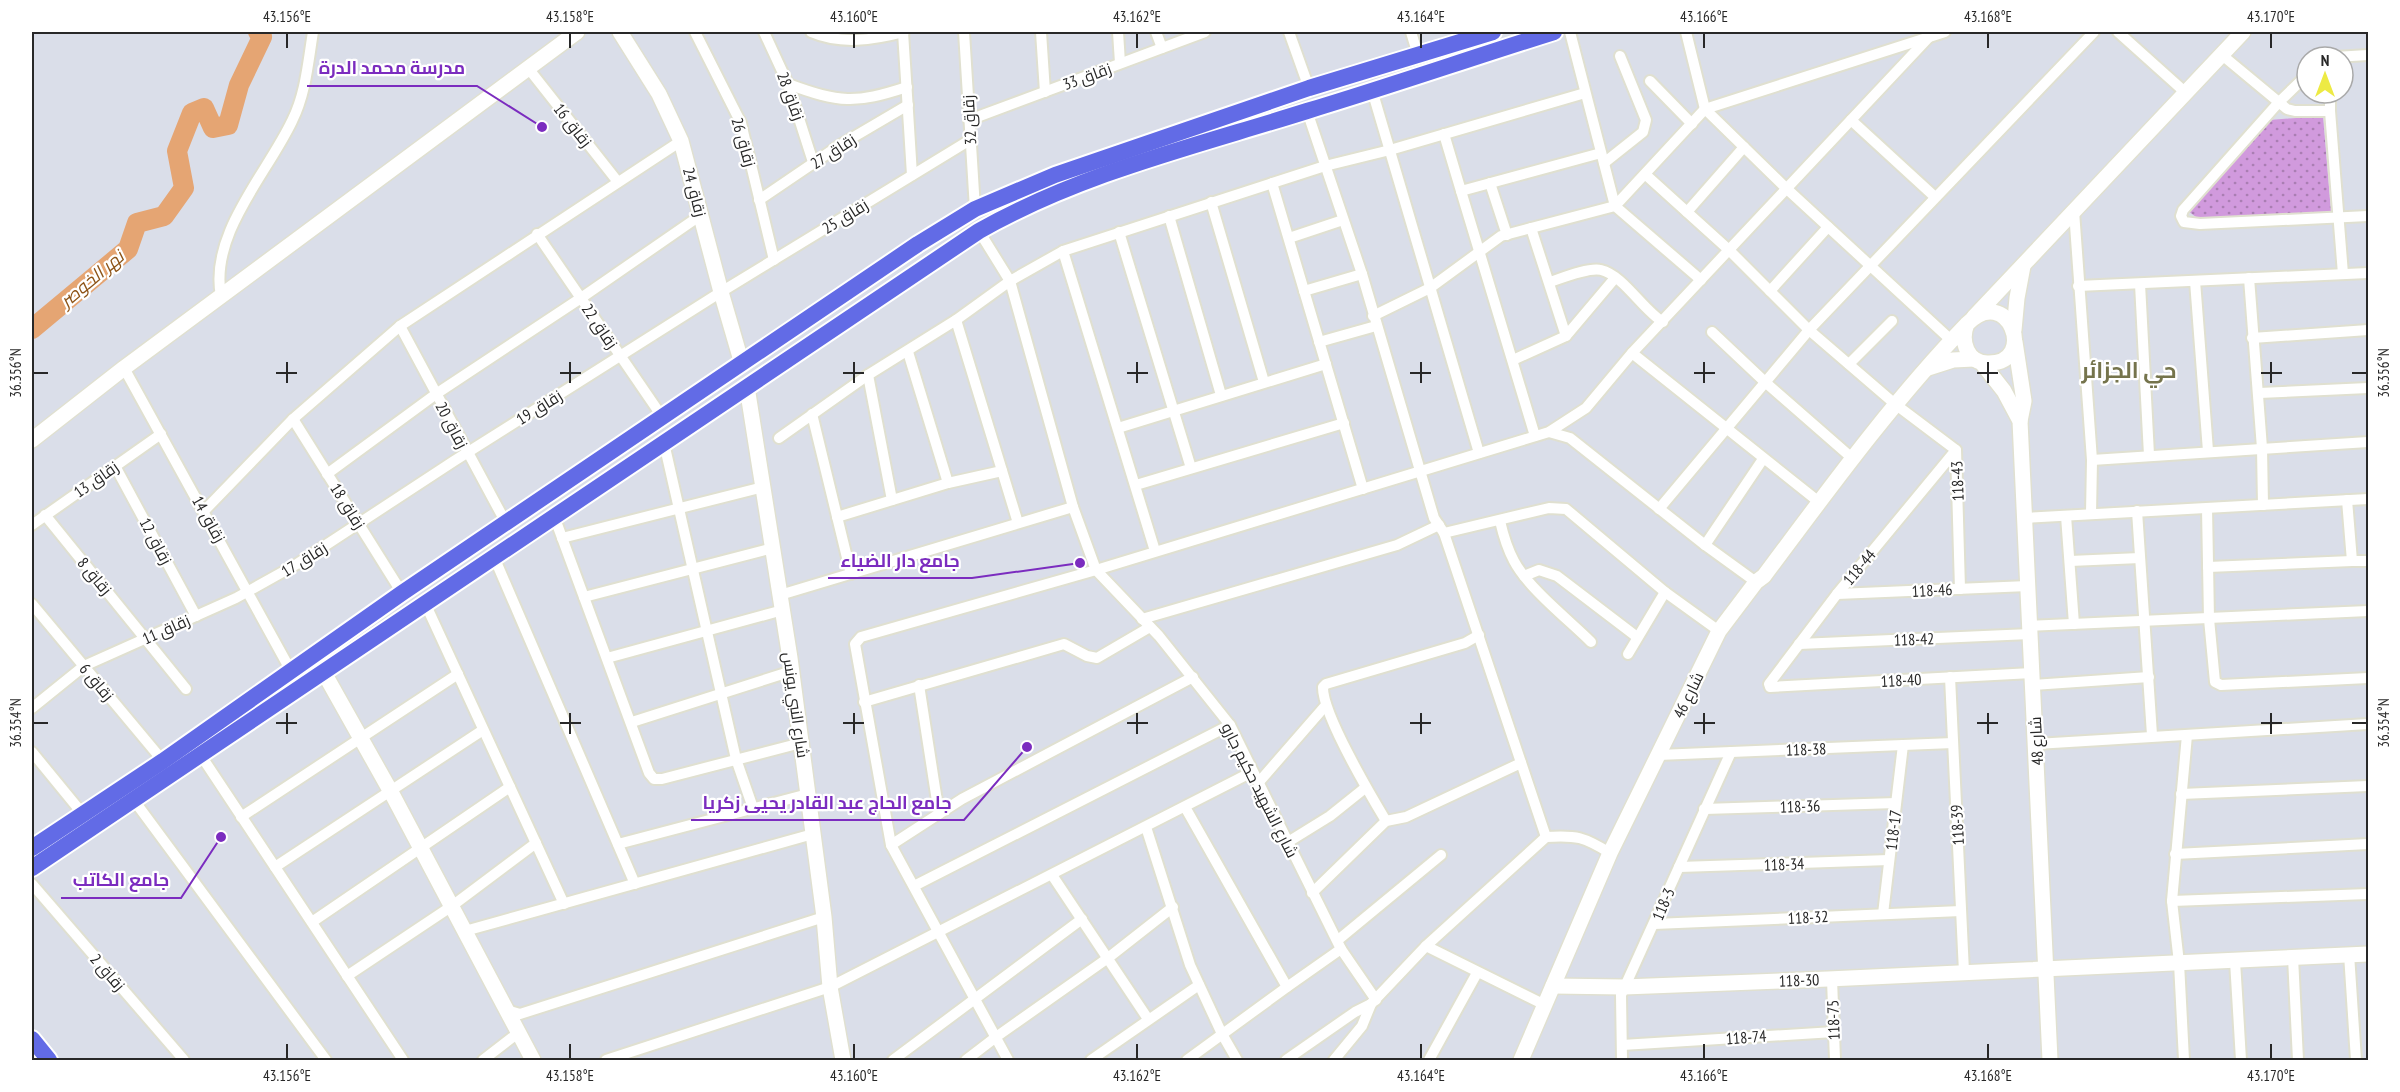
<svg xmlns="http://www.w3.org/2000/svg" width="2400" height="1092" font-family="'PT Sans Narrow',Cairo,sans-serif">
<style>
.grass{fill:url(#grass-dots)}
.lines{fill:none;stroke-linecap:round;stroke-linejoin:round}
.river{stroke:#e5a573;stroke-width:20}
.street-casing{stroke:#e0e0d0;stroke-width:14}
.secondary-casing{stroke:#e0e0d0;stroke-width:18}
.primary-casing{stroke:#fff;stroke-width:20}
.street{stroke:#fff;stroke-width:10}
.secondary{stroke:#fff;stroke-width:15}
.primary{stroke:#626be6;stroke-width:16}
.ticks{fill:none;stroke:#282828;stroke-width:2}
.labels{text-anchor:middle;stroke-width:4.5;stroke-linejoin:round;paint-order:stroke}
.street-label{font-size:16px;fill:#282828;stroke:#fff}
.water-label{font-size:18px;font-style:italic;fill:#8d5316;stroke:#fff}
.district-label{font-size:22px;font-weight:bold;fill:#75744c;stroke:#fff}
.leader{fill:none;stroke:#7b2cbf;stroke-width:2}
.callout-dot{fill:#7b2cbf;stroke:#fff;stroke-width:2}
.callout-label{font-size:18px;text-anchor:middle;font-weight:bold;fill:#7b2cbf;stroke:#fff;stroke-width:4.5;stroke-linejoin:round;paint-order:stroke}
.neatline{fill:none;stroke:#282828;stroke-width:2}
.ticks-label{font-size:15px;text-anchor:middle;fill:#282828}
</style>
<defs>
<pattern id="grass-dots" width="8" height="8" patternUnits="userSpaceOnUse" patternTransform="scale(1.5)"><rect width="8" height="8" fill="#d19add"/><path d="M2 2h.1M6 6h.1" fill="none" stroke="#aa7eb3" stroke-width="1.8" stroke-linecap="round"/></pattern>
</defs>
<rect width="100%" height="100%" fill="#dadee9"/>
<path class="grass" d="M2323,116L2331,212L2200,220L2188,211L2269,120Z"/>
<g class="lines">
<path class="river" d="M32,329L128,249L137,223L164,216L184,188L177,151L192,113L204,108L213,128L228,125L239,85L262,37L258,32"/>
<defs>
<g id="street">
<path d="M695,32L741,123L774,260"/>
<path d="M764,32L788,84L813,162"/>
<path d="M811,32C841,45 873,40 904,32"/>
<path d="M903,32L912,175"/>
<path d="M964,32L975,209"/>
<path d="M1041,32L1045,92"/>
<path d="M1118,32L1120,63"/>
<path d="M1156,32L1162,48"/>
<path d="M1289,32L1309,88"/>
<path d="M1411,32L1418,55"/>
<path d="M1570,32L1615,206L1701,280"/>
<path d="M1686,32L1705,109L1787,189L1951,340"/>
<path d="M2118,32L2186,93"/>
<path d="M2222,55L2287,109L2295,111H2330"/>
<path d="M2335,57L2368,55"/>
<path d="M528,68L618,182"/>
<path d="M2307,75L2279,102L2183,210L2181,216L2184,222L2200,224L2368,216"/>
<path d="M1650,81L1692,124"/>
<path d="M788,84C840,103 855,104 907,87"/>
<path d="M1372,90L1479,453"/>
<path d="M2330,93V111L2343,274"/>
<path d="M1307,111L1362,274L1434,518L1444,533L1546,837"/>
<path d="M969,120L1205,32"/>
<path d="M1851,120L1935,197"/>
<path d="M1444,134L1461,191L1601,153"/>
<path d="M1604,163L1643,132L1646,120L1620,56"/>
<path d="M1646,175L1729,250L1809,330L1895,404L1956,450L1960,589"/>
<path d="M1272,183L1363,489"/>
<path d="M1490,183L1507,235"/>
<path d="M1461,191L1535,436"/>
<path d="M759,200L840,145L908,105"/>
<path d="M1211,202L1264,382"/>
<path d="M2074,211L2092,460L2091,514"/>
<path d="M1687,212L1744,147"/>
<path d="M1169,216L1221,395"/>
<path d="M1531,228L1566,336"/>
<path d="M979,231L1010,281L1073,507L1096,570L1159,636L1230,725L1341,949L1376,1000"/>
<path d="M1119,232L1191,468"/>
<path d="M537,234L663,418"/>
<path d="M1289,238L1343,220"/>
<path d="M1063,251L1155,551"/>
<path d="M2249,278L2262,448L2263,505"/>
<path d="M2195,281L2208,451"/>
<path d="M1550,282C1562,278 1589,267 1601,270C1623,275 1643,310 1663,322"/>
<path d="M2140,284L2149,455"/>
<path d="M2078,286L2368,273"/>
<path d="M1304,291L1362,274"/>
<path d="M1770,291L1828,227"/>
<path d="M221,296C209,234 267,174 292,121C306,93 308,62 313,32"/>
<path d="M1373,316L1430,288L1501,236L1615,206L1705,109L1945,32"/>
<path d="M956,320L1018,523"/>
<path d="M400,326L506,523"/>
<path d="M1712,332L1765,382L1852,458"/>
<path d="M2252,338L2368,330"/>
<path d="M1319,342L1376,326"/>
<path d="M908,352L948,483"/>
<path d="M1632,353L1819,502"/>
<path d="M1513,360L1566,336L1615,278"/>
<path d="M1849,364L1892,321"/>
<path d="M124,368L291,671"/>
<path d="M868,375L892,500"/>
<path d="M2259,393L2368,388"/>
<path d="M812,414L851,574"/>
<path d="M293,419L402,593"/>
<path d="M1118,428L1326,364"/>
<path d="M1549,432L1570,438L1705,545L1756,582"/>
<path d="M779,438L868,375L956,320L1010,281L1063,251L1325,166L1390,150L1585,93"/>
<path d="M664,443L736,759L753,808"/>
<path d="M1956,450L1837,594L1769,684L1770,687L2032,673"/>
<path d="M2092,460L2368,442"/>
<path d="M115,466L196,616"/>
<path d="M327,474L436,394L581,298L701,215"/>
<path d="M1136,485L1344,423"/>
<path d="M2207,508L2209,619L2215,682L2221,685L2368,678"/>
<path d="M1659,509L1809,330L2094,32"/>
<path d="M205,510L293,419L400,326L681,141"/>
<path d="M2137,511L2152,735"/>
<path d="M45,515L186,689"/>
<path d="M554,516L649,773L654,779H662L801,743"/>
<path d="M2066,516L2074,624"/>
<path d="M837,517L948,483L1002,471"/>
<path d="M2024,518L2368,499"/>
<path d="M1500,521C1503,534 1507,548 1514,561C1528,588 1569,620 1591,642"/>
<path d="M32,525L161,434"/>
<path d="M1444,533L1549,508L1566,509L1665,592L1719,631"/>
<path d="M562,538L763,487"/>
<path d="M1705,545L1763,459"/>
<path d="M494,557L635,884"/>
<path d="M2070,561L2140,558"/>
<path d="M2352,561H2368"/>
<path d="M2208,567L2352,561L2347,500"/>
<path d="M1524,576L1539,570L1557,576L1637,637"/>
<path d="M1837,594L2028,586"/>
<path d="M780,595L1073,507"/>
<path d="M584,597L773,548"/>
<path d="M425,603L564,904"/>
<path d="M32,604L163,761"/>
<path d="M1142,619L1397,545L1439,525"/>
<path d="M2029,626L2368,611"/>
<path d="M1799,644L2030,634"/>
<path d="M1628,654L1665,592"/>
<path d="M607,658L783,610"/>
<path d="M1950,677L1964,972"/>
<path d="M919,685L939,814"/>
<path d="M2033,685L2149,677"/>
<path d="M864,702L1064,644L1087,656L1097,658L1150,627"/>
<path d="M32,708L84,666L236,598L297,564L454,461L721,292L970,140"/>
<path d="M632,722L792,671"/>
<path d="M2036,744L2368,724"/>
<path d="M32,752L82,813"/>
<path d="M200,754L403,1060"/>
<path d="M1658,755L1953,743"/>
<path d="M1259,782L1326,705"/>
<path d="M2181,794L2368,786"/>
<path d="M133,799L326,1060"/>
<path d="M1185,807L1287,987"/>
<path d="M1704,809L1896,803"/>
<path d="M241,817L458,674"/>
<path d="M1386,821C1371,796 1322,713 1323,687L1326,684L1465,643L1479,635"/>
<path d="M1146,827L1190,965L1222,1034L1237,1060"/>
<path d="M1288,842L1330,816L1365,788"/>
<path d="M618,844L808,794"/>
<path d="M891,845L962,799L1193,677"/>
<path d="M2175,854L2368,844"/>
<path d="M275,867L483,730"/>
<path d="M1679,867L1889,860"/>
<path d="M1052,875L1148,1019"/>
<path d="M32,884L184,1060"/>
<path d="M914,886L1230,725"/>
<path d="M1312,893L1386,821L1406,817L1521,763"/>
<path d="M2172,901L2368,894"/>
<path d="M1883,914L1903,745"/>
<path d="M312,922L510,787"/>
<path d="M1654,924L1961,911"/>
<path d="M465,931L813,834"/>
<path d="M1338,940L1441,855"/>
<path d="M1426,946L1545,1005"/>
<path d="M2349,954L2356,1060"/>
<path d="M2293,957L2298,1060"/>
<path d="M2235,961L2241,1060"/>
<path d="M347,976L452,906L536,843"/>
<path d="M1832,979L1835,1060"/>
<path d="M506,1010L520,1014L824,917"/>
<path d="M1622,1045L1834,1032"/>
<path d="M483,1060L518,1033"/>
<path d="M606,1060L830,987L1252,772"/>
<path d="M893,1060L1082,919"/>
<path d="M966,1060L996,1037L1108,958L1173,907"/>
<path d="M1008,1060L891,845L855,644L861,637L1096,570L1549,432L1586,408L1632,353L1929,37"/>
<path d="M1091,1060L1199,985"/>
<path d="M1187,1060L1287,987L1341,949"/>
<path d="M1286,1060L1355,1012L1371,1004"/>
<path d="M1334,1060L1362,1026L1371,1004L1426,946L1546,837C1577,835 1584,837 1610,853"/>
<path d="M1429,1060L1477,973"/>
<path d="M1622,1060L1621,995L1731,752"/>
<path d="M2184,1060L2179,963L2172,901L2187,735"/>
</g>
<g id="secondary">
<path d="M620,32L659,94L681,141L721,292L742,364"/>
<path d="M1974,317L2243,32"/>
<path d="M2014,330L2017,298L2023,266"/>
<path d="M2015,342L2024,401L2020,421"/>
<path d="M1982,363L2004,391L2020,421L2050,1060"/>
<path d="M1928,368L1953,360L1974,359"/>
<path d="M747,387L790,658L824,917L830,987L843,1060"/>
<path d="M32,440L124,368L577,32"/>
<path d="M323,671L391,792L533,1060"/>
<path d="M1553,986L1624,987L1828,979L2368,954"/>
<path d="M1521,1060L1610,853L1719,631L1756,582L1764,576C1829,489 1892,402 1967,324C2008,282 2038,363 1989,363C1967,364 1960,341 1967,324"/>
</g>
<g id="primary">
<path d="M32,848L163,761L402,593L918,244L975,209L1055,175L1309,88L1493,32"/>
<path d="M32,868L979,231C1081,173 1196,146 1307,111C1390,86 1471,58 1554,32"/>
<path d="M32,1039L49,1060"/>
</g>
</defs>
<use href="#street" class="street-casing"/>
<use href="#secondary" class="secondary-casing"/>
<use href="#primary" class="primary-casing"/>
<use href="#street" class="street"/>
<use href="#secondary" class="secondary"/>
<use href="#primary" class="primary"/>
</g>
<path class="ticks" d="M287,33V48M570,33V48M854,33V48M1137,33V48M1421,33V48M1704,33V48M1988,33V48M2271,33V48M287,362V383M570,362V383M854,362V383M1137,362V383M1421,362V383M1704,362V383M1988,362V383M2271,362V383M33,373H48M276,373H297M560,373H581M843,373H864M1127,373H1148M1410,373H1431M1694,373H1715M1977,373H1998M2261,373H2282M2352,373H2367M287,713V734M570,713V734M854,713V734M1137,713V734M1421,713V734M1704,713V734M1988,713V734M2271,713V734M33,723H48M276,723H297M560,723H581M843,723H864M1127,723H1148M1410,723H1431M1694,723H1715M1977,723H1998M2261,723H2282M2352,723H2367M287,1044V1059M570,1044V1059M854,1044V1059M1137,1044V1059M1421,1044V1059M1704,1044V1059M1988,1044V1059M2271,1044V1059"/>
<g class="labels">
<g class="street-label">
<text transform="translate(1087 76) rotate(-20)" y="6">زقاق 33</text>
<text transform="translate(791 96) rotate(70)" y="6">زقاق 28</text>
<text transform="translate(969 120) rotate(-93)" y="6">زقاق 32</text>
<text transform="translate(573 125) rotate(52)" y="6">زقاق 16</text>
<text transform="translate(744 142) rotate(74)" y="6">زقاق 26</text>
<text transform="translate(833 151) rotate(-33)" y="6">زقاق 27</text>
<text transform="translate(695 192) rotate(75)" y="6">زقاق 24</text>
<text transform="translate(845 216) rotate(-32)" y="6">زقاق 25</text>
<text transform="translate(600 326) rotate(56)" y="6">زقاق 22</text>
<text transform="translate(539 407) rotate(-32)" y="6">زقاق 19</text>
<text transform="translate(452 425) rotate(62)" y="6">زقاق 20</text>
<text transform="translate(96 479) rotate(-35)" y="6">زقاق 13</text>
<text transform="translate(1957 481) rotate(-92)" y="6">118-43</text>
<text transform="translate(348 506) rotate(58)" y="6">زقاق 18</text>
<text transform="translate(209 519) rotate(61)" y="6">زقاق 14</text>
<text transform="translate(156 541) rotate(62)" y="6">زقاق 12</text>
<text transform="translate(304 559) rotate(-32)" y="6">زقاق 17</text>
<text transform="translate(1859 567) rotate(-50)" y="6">118-44</text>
<text transform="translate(95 576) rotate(50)" y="6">زقاق 8</text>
<text transform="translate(1932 590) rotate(-3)" y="6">118-46</text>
<text transform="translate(166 629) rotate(-24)" y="6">زقاق 11</text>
<text transform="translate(1914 639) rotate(-2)" y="6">118-42</text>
<text transform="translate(1901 680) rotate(-3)" y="6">118-40</text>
<text transform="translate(97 682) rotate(50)" y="6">زقاق 6</text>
<text transform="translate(1688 695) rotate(-64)" y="6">شارع 46</text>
<text transform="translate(796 705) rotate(82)" y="6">شارع النبي يونس</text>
<text transform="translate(2036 741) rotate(-93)" y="6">شارع 48</text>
<text transform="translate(1806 749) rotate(-2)" y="6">118-38</text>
<text transform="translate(1260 790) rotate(63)" y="6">شارع الشهيد حكيم جارو</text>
<text transform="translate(1800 806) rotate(-2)" y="6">118-36</text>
<text transform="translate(1957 825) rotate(-93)" y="6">118-39</text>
<text transform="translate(1893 830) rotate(-83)" y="6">118-17</text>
<text transform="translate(1784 864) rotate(-2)" y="6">118-34</text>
<text transform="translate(1663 904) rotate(-67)" y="6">118-3</text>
<text transform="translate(1808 917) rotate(-3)" y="6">118-32</text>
<text transform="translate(108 972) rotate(49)" y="6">زقاق 2</text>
<text transform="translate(1799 980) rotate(-2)" y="6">118-30</text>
<text transform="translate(1833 1020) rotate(-92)" y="6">118-75</text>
<text transform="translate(1746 1037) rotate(-4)" y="6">118-74</text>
</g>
<g class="water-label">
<text transform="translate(92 279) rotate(-40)" y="6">نهر الخوصر</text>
</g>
<g class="district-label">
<text x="2129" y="378">حي الجزائر</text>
</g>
</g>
<path class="leader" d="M542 127L477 86H307M1080 563L972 578H828M1027 747L964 820H691M221 837L181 898H61"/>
<g class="callout-dot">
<circle cx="542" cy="127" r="6"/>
<circle cx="1080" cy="563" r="6"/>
<circle cx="1027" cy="747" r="6"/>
<circle cx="221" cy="837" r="6"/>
</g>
<g class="callout-label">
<text x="392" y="74">مدرسة محمد الدرة</text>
<text x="900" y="567">جامع دار الضياء</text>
<text x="827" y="809">جامع الحاج عبد القادر يحيى زكريا</text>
<text x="121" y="886">جامع الكاتب</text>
</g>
<rect width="2400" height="1092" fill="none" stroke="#ffffff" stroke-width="66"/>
<g transform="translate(2325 75)"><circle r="28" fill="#ffffff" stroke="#a9a9a9" stroke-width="1.5"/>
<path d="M0-4.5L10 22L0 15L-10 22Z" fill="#edea44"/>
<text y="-9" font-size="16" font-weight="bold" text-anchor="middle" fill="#282828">N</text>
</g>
<rect x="33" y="33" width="2334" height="1026" class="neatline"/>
<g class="ticks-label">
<text x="287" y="22">43.156°E</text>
<text x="570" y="22">43.158°E</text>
<text x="854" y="22">43.160°E</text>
<text x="1137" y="22">43.162°E</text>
<text x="1421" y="22">43.164°E</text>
<text x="1704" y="22">43.166°E</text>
<text x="1988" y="22">43.168°E</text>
<text x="2271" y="22">43.170°E</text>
<text transform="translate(16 373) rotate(-90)" y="5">36.356°N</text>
<text transform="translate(2384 373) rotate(-90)" y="5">36.356°N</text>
<text transform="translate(16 723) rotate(-90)" y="5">36.354°N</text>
<text transform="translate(2384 723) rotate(-90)" y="5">36.354°N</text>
<text x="287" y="1081">43.156°E</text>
<text x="570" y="1081">43.158°E</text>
<text x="854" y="1081">43.160°E</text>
<text x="1137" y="1081">43.162°E</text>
<text x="1421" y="1081">43.164°E</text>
<text x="1704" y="1081">43.166°E</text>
<text x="1988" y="1081">43.168°E</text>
<text x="2271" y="1081">43.170°E</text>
</g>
</svg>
